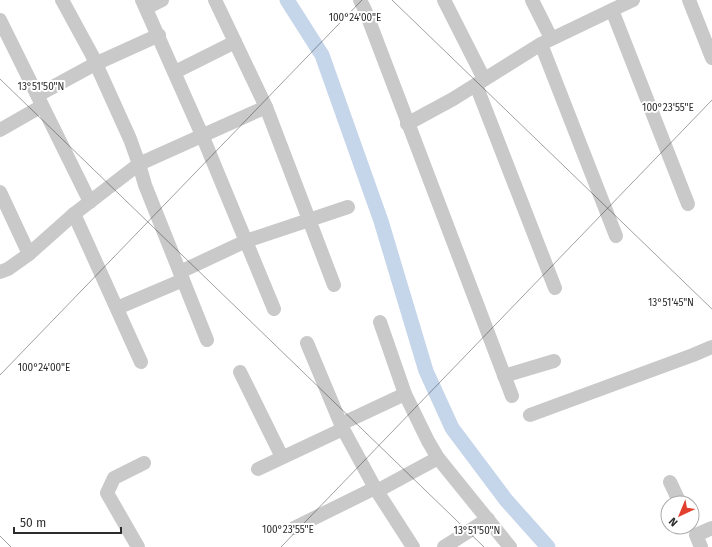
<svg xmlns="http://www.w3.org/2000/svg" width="712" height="547" font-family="'Fira Sans',sans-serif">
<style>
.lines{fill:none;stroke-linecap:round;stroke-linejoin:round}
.canal{stroke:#c5d5ea;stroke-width:15}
.street{stroke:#c9c9c9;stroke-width:14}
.ticks{fill:none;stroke:#2c2c2c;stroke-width:1;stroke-opacity:0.45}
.ticks-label{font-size:10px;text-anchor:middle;fill:#2c2c2c;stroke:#fff;stroke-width:4;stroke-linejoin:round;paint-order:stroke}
</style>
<rect width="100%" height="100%" fill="#fff"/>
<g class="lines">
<path class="canal" d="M287,0L322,55L381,221L426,371L452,428L506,500L548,547"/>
<g class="street">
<path d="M62,0L92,55L130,139L139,164L145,185L207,340"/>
<path d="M142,0L202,135L274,309"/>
<path d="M215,0L266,107L334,285"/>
<path d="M360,0L365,10L512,396"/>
<path d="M444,0L484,79"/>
<path d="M532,0L551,38"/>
<path d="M689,0L712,58"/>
<path d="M146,8L162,0"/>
<path d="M612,10L688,204"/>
<path d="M0,20L90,202"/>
<path d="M541,44L616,236"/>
<path d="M175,72L235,42"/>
<path d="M476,85L555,288"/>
<path d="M38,95L95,64L159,35"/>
<path d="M407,124L453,99L541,44L633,0"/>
<path d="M0,130L42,106"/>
<path d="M0,192L29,254"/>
<path d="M74,214L141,362"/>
<path d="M0,272L8,269L29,254L74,214L139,164L266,107"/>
<path d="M180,272L246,241L348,207"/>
<path d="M117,308L183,280"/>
<path d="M380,322L405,394L428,441L438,458L510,547"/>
<path d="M307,343L343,429L375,488L413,547"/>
<path d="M240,372L282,457"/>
<path d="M504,376L554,361"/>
<path d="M530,415L693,355L712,347"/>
<path d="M341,424L405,394"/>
<path d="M258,469L343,429"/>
<path d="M670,482L680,503"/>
<path d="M377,491L438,458"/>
<path d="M294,528L375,488"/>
<path d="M138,547L107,493L114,478L144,463"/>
<path d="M444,547L488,519"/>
<path d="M701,547L696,535L712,528"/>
</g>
</g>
<path class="ticks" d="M392,0L712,309M0,79L484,547M0,375L362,0M0,536L11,547M281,547L712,100"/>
<g class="ticks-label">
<text x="355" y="21">100°24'00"E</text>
<text x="41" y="90">13°51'50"N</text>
<text x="668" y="111">100°23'55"E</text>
<text x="671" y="306">13°51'45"N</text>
<text x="44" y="371">100°24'00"E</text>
<text x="288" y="533">100°23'55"E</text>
<text x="477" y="534">13°51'50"N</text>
</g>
<g transform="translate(680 515) rotate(224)"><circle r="19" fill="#ffffff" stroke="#ababab"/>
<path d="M0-3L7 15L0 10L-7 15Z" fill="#e23f2f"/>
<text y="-6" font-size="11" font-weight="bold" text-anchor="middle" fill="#2c2c2c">N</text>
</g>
<path d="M14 527v6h107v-6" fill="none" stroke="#2c2c2c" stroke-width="2"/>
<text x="20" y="527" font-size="12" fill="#2c2c2c" stroke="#ffffff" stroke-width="3" paint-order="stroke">50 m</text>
</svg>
